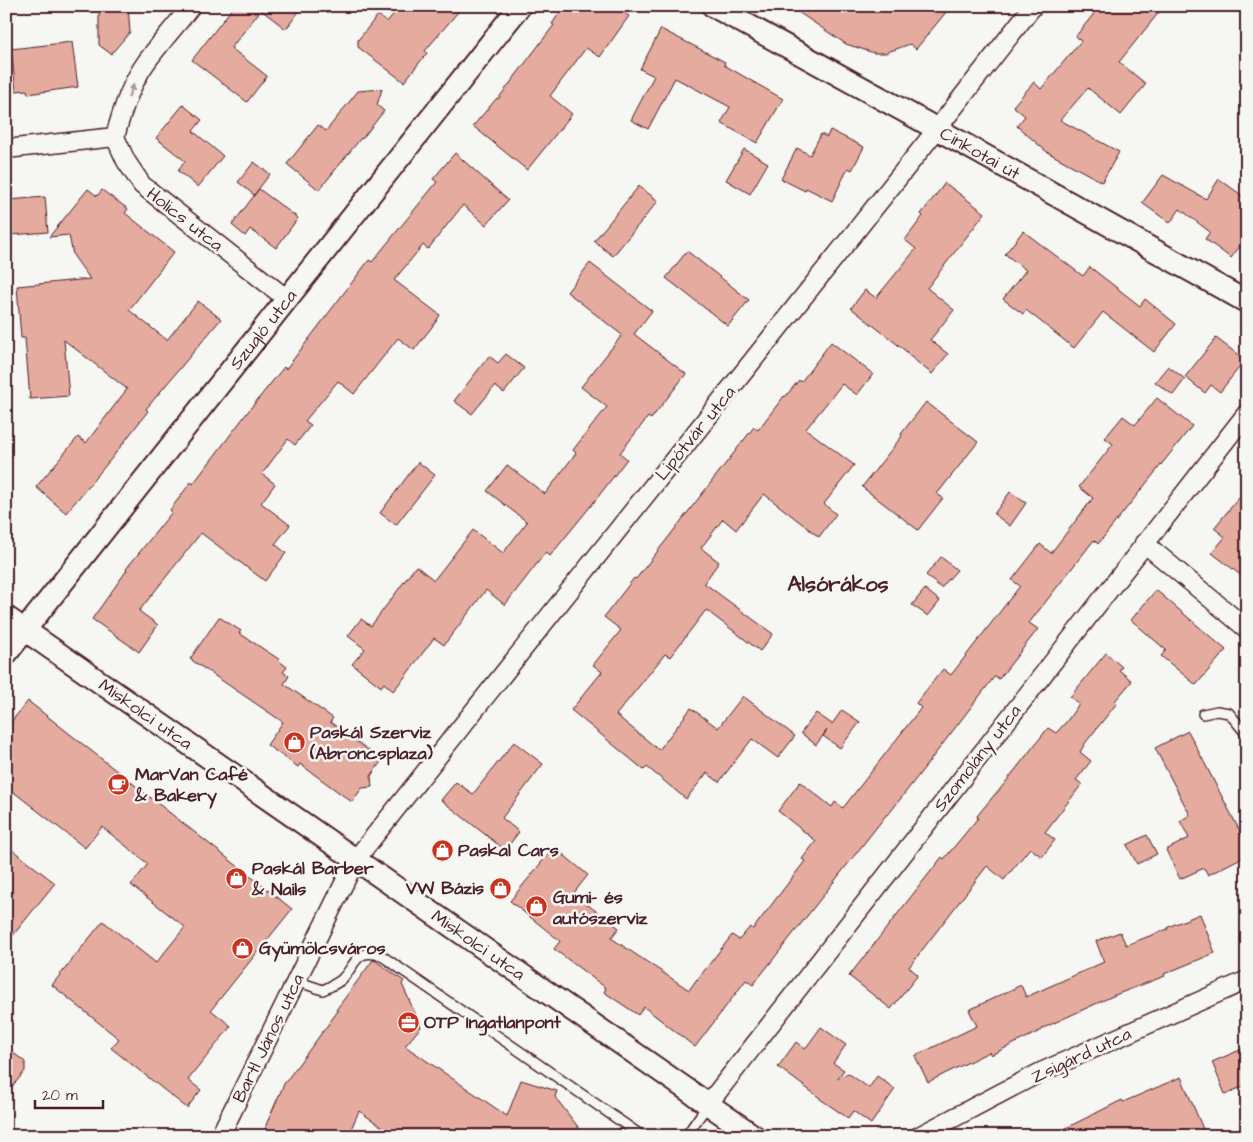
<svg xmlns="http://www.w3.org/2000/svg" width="1253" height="1142" font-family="'Architects Daughter',sans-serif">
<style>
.building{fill:#e4ab9e;stroke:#4a1f2b}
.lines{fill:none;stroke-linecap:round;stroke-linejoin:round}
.service-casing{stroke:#4a1f2b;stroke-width:12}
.minor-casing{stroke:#4a1f2b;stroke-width:21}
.tertiary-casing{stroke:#4a1f2b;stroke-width:25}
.service{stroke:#f6f6f2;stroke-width:9}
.minor{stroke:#f6f6f2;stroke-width:18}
.tertiary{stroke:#f6f6f2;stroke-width:21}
.oneway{fill:#a99598}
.labels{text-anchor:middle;stroke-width:5;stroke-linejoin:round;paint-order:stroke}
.street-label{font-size:18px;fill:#4a1f2b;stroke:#f6f6f2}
.poi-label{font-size:18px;font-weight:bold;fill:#4a1f2b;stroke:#f6f6f2;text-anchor:start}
.district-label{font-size:22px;font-weight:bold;fill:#4a1f2b;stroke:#f6f6f2}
</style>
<rect width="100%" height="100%" fill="#f6f6f2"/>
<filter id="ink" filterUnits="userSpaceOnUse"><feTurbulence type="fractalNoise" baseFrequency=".02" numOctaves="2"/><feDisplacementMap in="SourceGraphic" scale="10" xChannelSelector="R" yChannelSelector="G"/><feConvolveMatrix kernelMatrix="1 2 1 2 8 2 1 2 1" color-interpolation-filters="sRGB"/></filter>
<g filter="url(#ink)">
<g class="building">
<path d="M99,6H128L130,32L111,54L99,45Z"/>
<path d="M234,6H303L286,29L261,10L231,48L267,76L247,102L192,60Z"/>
<path d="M400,6H463L425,51L427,53L404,82L358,47V40L378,15L387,22Z"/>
<path d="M564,6H615L629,16L600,57L586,48L550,96L572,114L527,170L473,126L497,98L498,99L554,25L552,24Z"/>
<path d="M789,6H951L916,49L910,44L885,53H874L846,44Z"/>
<path d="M1100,6H1164L1119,62L1146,84L1121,115L1088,88L1060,120L1119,152L1102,182L1047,152L1017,126L1025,116L1013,106L1034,82L1041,89L1081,41L1076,36Z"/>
<path d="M661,29L725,62L724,65L783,99L757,143L721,123L730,107L675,78L648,129L631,120L654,76L640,69Z"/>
<path d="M72,42L78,87L28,94L27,90L16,91L11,49Z"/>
<path d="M382,89L377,105L384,111L362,139L361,138L319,190L287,164L318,125L326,131L358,91Z"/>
<path d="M183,105L202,120L193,131L223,156L198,187L178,171L185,161L156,138Z"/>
<path d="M830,130L864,147L852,170L848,168L832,201L806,188L805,191L781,179L797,148L810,155L821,134L827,137Z"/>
<path d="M744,149L768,163L750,194L726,180Z"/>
<path d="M455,153L508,200L486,225L463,205L428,249L423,245L394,280L440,315L435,323L414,350L398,338L354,394L338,381L305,421L311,425L295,445L288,439L262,474L275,484L261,503L290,525L275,544L286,553L265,581L201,533L139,611L158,625L139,652L92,619L127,570L126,569L172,512L170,510L191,482L193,484L250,409L284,367L286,369L369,260L372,262L437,182L433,179Z"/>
<path d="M254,162L270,174L254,195L238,182Z"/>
<path d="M1163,175L1206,199L1219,179L1247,199V237L1231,258L1205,239L1210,232L1180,209L1170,223L1142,203Z"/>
<path d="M945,183L985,213L927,288L954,310L930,340L948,354L932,374L906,353L907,352L851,308L865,290L876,298L916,249L905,240L923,216L921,214Z"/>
<path d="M639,186L658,201L613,256L594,241Z"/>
<path d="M88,189L97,196L102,190L128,209L125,213L174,252L129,310L167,340L198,301L221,319L146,409L148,411L111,459L66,513L36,487L78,437L86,443L127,389L64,340L69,396L30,399L25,338H21L17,286L90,279L73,255L69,235L49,237Z"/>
<path d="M259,189L298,218L276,248L250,229L245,236L232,225Z"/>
<path d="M45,197L48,232L11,235L8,200Z"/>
<path d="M1023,231L1083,276L1090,267L1140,306L1145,299L1176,324L1154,352L1103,312L1074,348L1026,310L1023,314L1003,299L1026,270L1005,254Z"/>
<path d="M687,251L749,300L728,326L666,278Z"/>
<path d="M590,263L652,311L634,334L686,374L651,419L648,417L620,453L627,459L594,502L550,556L546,552L505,605L486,590L444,645L434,638L404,678L393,691L384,683L381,687L352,664L365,649L348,636L361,619L371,626L416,566L434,580L473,530L503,553L527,522L487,491L507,465L545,494L576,453L573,450L607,407L581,387L622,335L567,292Z"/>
<path d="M1216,338L1245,360L1220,392L1211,385L1205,393L1185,377Z"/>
<path d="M831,342L873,374L857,395L842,384L806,429L854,465L824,504L836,514L819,537L764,494L736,530L723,519L701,548L719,562L704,583L773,634L760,651L706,610L670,657L665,654L616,715L659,750L691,708L718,728L743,696L795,736L778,758L752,739L719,782L707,773L686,799L647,767L644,770L571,710L602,672L593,665L621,630L604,617L634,578L636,579L754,427L758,430L784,396L785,397L799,380L801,382Z"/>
<path d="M506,354L524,368L504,393L495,386L472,414L454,401L489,356L498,363Z"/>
<path d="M1168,366L1185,379L1173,395L1155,382Z"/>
<path d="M1157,398L1192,426L1098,544L1094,540L1029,623L1038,629L999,679L995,676L888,815L887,814L753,985L746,980L695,1047L644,1007L638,1015L604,992L606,988L554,949L560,941L510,901L554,847L588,875L573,894L619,928L611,938L689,990L697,979V980L732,935L739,940L750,927L753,929L805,861L802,859L816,841L778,811L800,782L832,807L835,802L843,808L921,708L916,703L943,669L951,675L1020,586L1012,580L1040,544L1051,553L1093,498L1079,487L1113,444L1105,438L1123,416L1135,425Z"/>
<path d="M926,402L978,442L937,494L943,498L918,530L862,487L902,436L901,434Z"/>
<path d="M418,462L435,475L396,525L380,513Z"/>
<path d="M1247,488V580L1212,553L1225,537L1214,528Z"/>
<path d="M1010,492L1026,503L1010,526L994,514Z"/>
<path d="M941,557L957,570L941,588L926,575Z"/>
<path d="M925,589L940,601L928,616L912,605Z"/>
<path d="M1156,590L1226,650L1196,685L1161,656L1166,650L1131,620Z"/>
<path d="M219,617L241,631L239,633L280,660L279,661L287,667L283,672L289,676L284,684L333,718L330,722L382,760L371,776L372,787L362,788L352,802L300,764L298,767L267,745L283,722L190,659Z"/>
<path d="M1106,653L1122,667L1119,670L1132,681L1115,701L1117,703L1086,742L1080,752L1091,761L1076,780L1082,784L1045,832L1055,840L1042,857L1030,848L1004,880L987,866L909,967L918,975L891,1009L849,976L942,857L944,859L978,818L977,816L996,793H997L1048,728L1056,733L1067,721L1079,704L1070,697Z"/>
<path d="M28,701L292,909L211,1010L231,1026L188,1080L201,1090L187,1108L111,1048L119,1039L52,985L103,921L156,963L185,927L131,885L148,864L126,846L102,827L85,848L6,786V728Z"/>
<path d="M842,710L860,722L840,748L823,736L827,730L816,745L801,733L816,713L832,724Z"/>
<path d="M1188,731L1247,845V855L1208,875L1204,868L1180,879L1166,850L1189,838L1180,821L1190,815L1155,748Z"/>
<path d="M514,742L543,764L502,818L519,832L505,850L441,800L456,782L473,794Z"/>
<path d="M1147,835L1157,854L1137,864L1127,845Z"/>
<path d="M6,845L55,883L6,944Z"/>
<path d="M1200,914L1215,953L1164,974L1165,976L1115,995L1041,1029L1042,1030L991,1055L989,1052L928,1082L915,1056L977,1026L969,1010L1021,985L1026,997L1104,962L1096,941L1120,932L1126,945L1168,929V927Z"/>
<path d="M373,960L376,961L404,981L402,984L421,1027L405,1046L507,1116L521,1080L557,1091L555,1097L585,1136H395L359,1111L348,1136H266V1125L284,1084L338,1011L336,1010Z"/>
<path d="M821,1027L846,1045L833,1063L844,1070L837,1079L848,1073L869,1088L877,1076L895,1089L871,1124L853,1111L848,1118L820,1099V1098L778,1067L796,1042L805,1049Z"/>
<path d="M6,1047L25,1062V1071L6,1094Z"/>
<path d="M1247,1047V1085L1225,1094L1212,1062Z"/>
<path d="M1181,1077L1206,1136H1050L1122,1100L1123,1102Z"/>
</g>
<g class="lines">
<defs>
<g id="service">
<path d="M1203,714L1217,711L1229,713L1247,735"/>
<path d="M296,981L323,990C329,987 336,984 341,980C357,965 354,947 382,956L642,1136"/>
<path d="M686,1136L709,1103"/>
</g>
<g id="minor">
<path d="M115,137L126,161L142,185L287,299"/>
<path d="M115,137C121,114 131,84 145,64C159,44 176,26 191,6"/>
<path d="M6,149L115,137"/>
<path d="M1144,543L1247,629"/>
<path d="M709,1103L1247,413"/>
<path d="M220,1136L356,859L937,129L1033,6"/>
<path d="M919,1136L1041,1072L1247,980"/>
</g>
<g id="tertiary">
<path id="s1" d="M713,6L937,129L1247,302"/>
<path id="s2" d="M6,617L754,1136"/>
<path id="s3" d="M6,654L287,299L520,6"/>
</g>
</defs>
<use href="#service" class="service-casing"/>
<use href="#minor" class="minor-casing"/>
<use href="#tertiary" class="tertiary-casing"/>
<use href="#service" class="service"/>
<use href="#minor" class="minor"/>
<use href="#tertiary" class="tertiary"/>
</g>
<defs><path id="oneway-solid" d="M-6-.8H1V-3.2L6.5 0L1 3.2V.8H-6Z" transform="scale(1.25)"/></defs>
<use class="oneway" href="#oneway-solid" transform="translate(131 91) rotate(-66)"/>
</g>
<defs>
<symbol id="shop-disc" viewBox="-11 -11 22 22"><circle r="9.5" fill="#c8321e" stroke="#f6f6f2"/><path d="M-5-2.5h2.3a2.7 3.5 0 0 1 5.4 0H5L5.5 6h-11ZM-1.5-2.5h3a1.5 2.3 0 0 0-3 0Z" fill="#fff"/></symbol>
<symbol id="cafe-disc" viewBox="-11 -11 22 22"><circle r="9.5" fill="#c8321e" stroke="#f6f6f2"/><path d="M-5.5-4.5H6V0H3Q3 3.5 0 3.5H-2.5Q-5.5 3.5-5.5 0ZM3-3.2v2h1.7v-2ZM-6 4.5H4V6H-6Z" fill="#fff"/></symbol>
<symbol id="office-disc" viewBox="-11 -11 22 22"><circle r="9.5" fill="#c8321e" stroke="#f6f6f2"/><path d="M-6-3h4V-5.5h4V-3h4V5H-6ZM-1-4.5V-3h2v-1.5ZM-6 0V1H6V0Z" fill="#fff"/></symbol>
</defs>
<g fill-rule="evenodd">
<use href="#shop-disc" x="282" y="730" width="25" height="25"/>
<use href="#cafe-disc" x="106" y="772" width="25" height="25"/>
<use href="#shop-disc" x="430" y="838" width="25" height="25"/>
<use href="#shop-disc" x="224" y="866" width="25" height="25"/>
<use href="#shop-disc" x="488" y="876" width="25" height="25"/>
<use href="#shop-disc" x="524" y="894" width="25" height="25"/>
<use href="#shop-disc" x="230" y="936" width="25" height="25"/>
<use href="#office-disc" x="396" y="1010" width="25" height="25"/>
</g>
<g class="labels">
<g class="street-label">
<text dy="6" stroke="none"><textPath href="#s1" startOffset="305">Cinkotai út</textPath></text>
<text transform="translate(185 219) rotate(38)" y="6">Holics utca</text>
<text dy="6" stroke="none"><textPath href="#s3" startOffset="414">Szugló utca</textPath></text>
<text transform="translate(695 433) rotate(-51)" y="6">Lipótvár utca</text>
<text dy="6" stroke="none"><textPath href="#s2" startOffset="170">Miskolci utca</textPath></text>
<text transform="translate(977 758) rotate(-52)" y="6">Szomolány utca</text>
<text dy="6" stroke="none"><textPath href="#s2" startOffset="575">Miskolci utca</textPath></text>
<text transform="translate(268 1038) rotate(-64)" y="6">Bartl János utca</text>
<text transform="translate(1081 1055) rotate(-25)" y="6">Zsigárd utca</text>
</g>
<g class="poi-label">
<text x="310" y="738">Paskál Szerviz<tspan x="310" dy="21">(Abroncsplaza)</tspan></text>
<text x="135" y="780">MarVan Café<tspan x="135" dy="21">&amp; Bakery</tspan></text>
<text x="458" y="856">Paskal Cars</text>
<text x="252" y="874">Paskál Barber<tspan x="252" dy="21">&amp; Nails</tspan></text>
<text x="484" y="894" text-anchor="end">VW Bázis</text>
<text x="553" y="903">Gumi- és<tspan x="553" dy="21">autószerviz</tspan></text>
<text x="259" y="954">Gyümölcsváros</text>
<text x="424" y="1028">OTP Ingatlanpont</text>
</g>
<g class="district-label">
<text x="838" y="591">Alsórákos</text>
</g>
</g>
<rect width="1253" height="1142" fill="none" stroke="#f6f6f2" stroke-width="25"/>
<rect x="12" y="12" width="1228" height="1117" fill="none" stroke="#4a1f2b" stroke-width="2" filter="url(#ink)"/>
<path d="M35 1100v8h68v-8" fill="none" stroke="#4a1f2b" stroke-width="2.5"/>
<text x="42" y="1100" font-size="15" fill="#4a1f2b" stroke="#f6f6f2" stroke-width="4" paint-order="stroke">20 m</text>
</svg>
